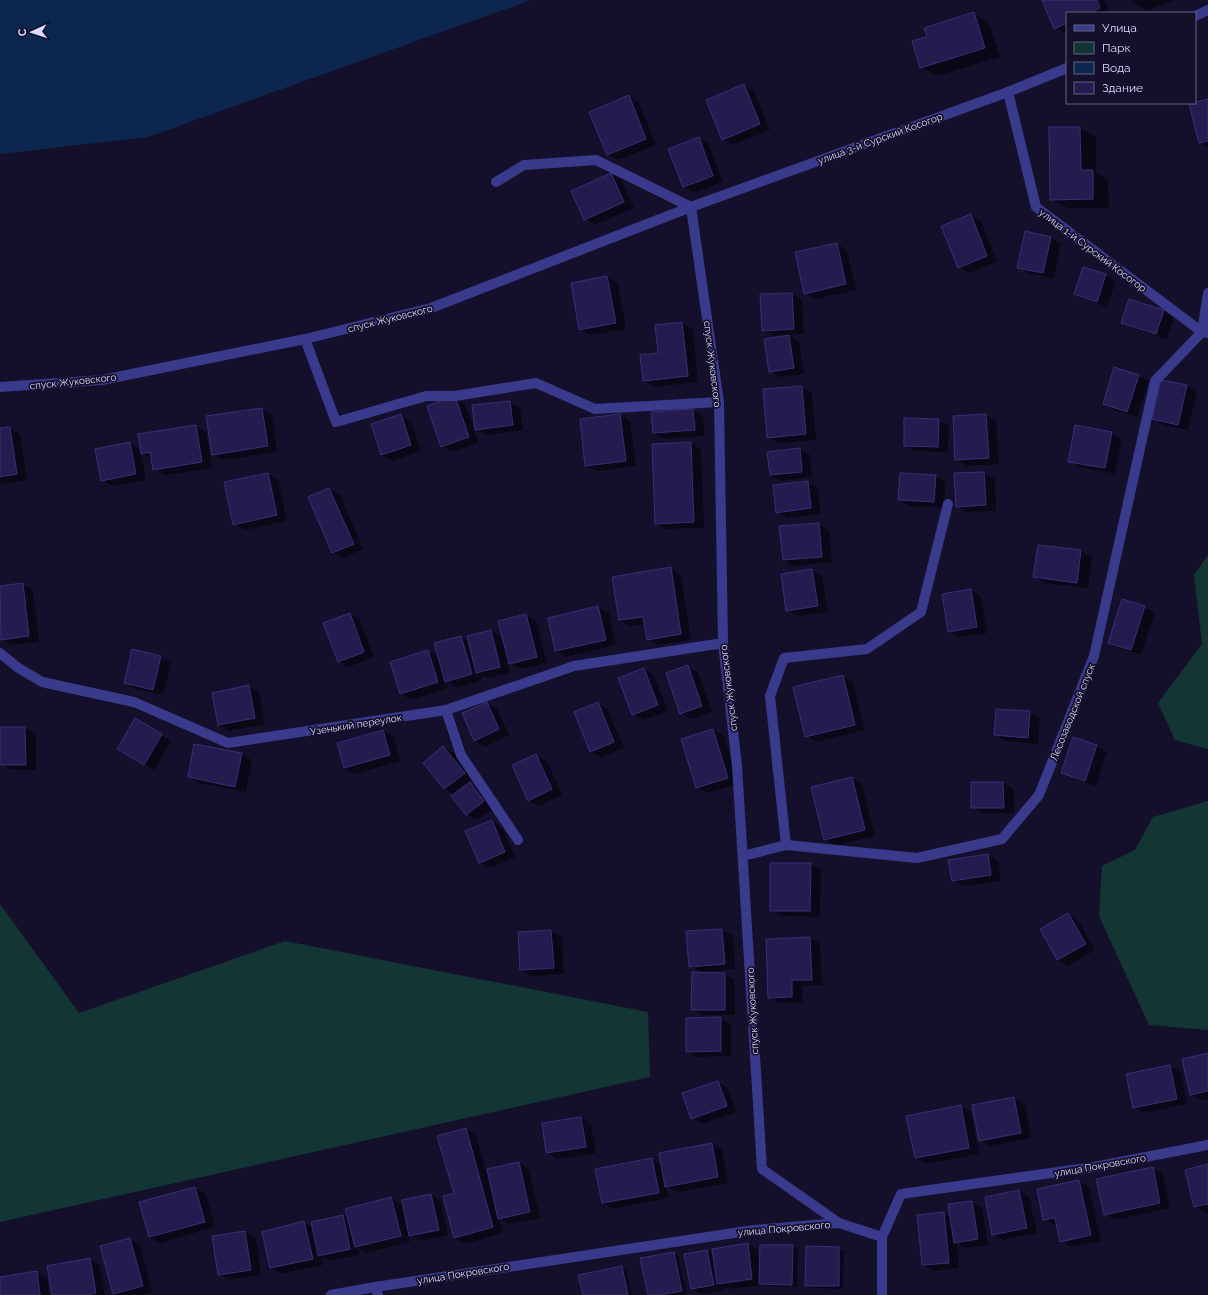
<svg xmlns="http://www.w3.org/2000/svg" width="1208" height="1295" font-family="Raleway,sans-serif">
<style>
.green{fill:#133634}
.water{fill:#0b2750}
.shadow{fill:#0007;fill-rule:evenodd}
.building{fill:#241c4e;stroke:#3a2d7a}
.lines{fill:none;stroke-linecap:round;stroke-linejoin:round}
.service{stroke:#3a3a8c;stroke-width:10}
.minor{stroke:#3a3a8c;stroke-width:10}
.labels{text-anchor:middle;stroke-width:3.5;stroke-linejoin:round;paint-order:stroke}
.street-label{font-size:10px;fill:#dedbff;stroke:#14102c}
</style>
<rect width="100%" height="100%" fill="#14102c"/>
<g class="green">
<path d="M1208,555V749L1175,740L1158,703L1202,644L1194,575Z"/>
<path d="M1208,801V1030L1149,1025L1099,916L1102,866L1135,850L1153,817Z"/>
<path d="M0,904L79,1013L285,941L648,1012L650,1077L0,1222Z"/>
</g>
<path class="water" d="M0,0H531L148,137L0,154Z"/>
<g class="shadow">
<path d="M1043,0H1104L1110,13H1067V33L1066,34L1055,28Z"/>
<path d="M1131,0H1175L1147,11L1132,2Z"/>
<path d="M974,14L989,23L1000,57L937,76L921,67Z"/>
<path d="M744,85L754,91L770,130L733,145L723,139Z"/>
<path d="M629,96L639,102L656,145L618,160L608,154Z"/>
<path d="M1208,100V147L1200,142Z"/>
<path d="M1080,128L1096,137V173L1108,180L1109,208H1067L1051,199Z"/>
<path d="M699,138L709,144L723,182L694,193L684,187L670,149Z"/>
<path d="M611,174L621,180L634,208L595,225L585,219Z"/>
<path d="M970,215L981,221L997,262L969,273L959,267Z"/>
<path d="M1051,238L1061,243L1054,279L1028,273L1018,267Z"/>
<path d="M837,244L847,250L856,290L815,299L805,293Z"/>
<path d="M1105,275L1116,281L1107,307L1085,299L1075,294Z"/>
<path d="M607,277L618,283L626,329L591,335L580,329Z"/>
<path d="M792,294L802,300L804,334L788,335L799,342L804,374L780,377L770,371L781,335L773,336L763,330Z"/>
<path d="M1164,311L1174,317L1167,339L1133,328L1123,322Z"/>
<path d="M682,323L693,329L698,382L655,387L644,381L660,354L656,326Z"/>
<path d="M1138,376L1149,381L1137,417L1114,410L1104,404Z"/>
<path d="M1186,386L1197,392L1188,430L1164,425L1154,419Z"/>
<path d="M802,387L812,393L816,440L778,443L768,437Z"/>
<path d="M455,398L465,404L479,443L452,452L442,446Z"/>
<path d="M510,402L520,408L523,430L486,435L476,429Z"/>
<path d="M261,409L272,415L277,452L223,460L213,454Z"/>
<path d="M693,410L703,416L705,436L664,439L654,433Z"/>
<path d="M401,415L411,421L421,451L392,461L382,455Z"/>
<path d="M620,415L630,421L636,466L596,471L586,465Z"/>
<path d="M986,415L996,421L999,464L967,466L956,460Z"/>
<path d="M939,420L949,426L948,452L915,451L905,445Z"/>
<path d="M195,426L206,432L212,468L165,475L154,469L152,459L141,453L146,480L113,486L102,480L130,443L141,450Z"/>
<path d="M10,428L20,434L27,480L3,484L0,482V429Z"/>
<path d="M1111,433L1122,439L1115,474L1079,467L1069,461Z"/>
<path d="M691,443L701,449L704,528L666,529L656,523Z"/>
<path d="M799,449L810,455L812,477L781,481L771,475Z"/>
<path d="M984,473L995,479L996,511L967,512L957,506L955,474Z"/>
<path d="M268,474L278,480L287,521L245,530L234,524Z"/>
<path d="M936,476L946,482L944,508L909,506L899,500Z"/>
<path d="M808,482L818,488L821,514L787,518L777,512Z"/>
<path d="M329,489L340,495L363,549L343,558L333,552L310,497Z"/>
<path d="M818,524L829,530L832,562L794,566L784,560Z"/>
<path d="M1038,546L1081,551L1092,557L1088,588L1045,583L1035,577Z"/>
<path d="M671,569L681,575L691,640L658,645L648,639L645,624L630,626L620,620Z"/>
<path d="M812,570L822,576L828,612L798,616L787,610Z"/>
<path d="M22,584L33,590L39,642L12,645L2,639L0,623V587Z"/>
<path d="M971,590L981,596L987,633L959,637L949,631Z"/>
<path d="M598,607L609,613L616,645L566,657L556,651Z"/>
<path d="M1144,607L1155,613L1141,655L1119,648L1109,642Z"/>
<path d="M350,614L360,620L374,657L349,667L338,661Z"/>
<path d="M526,615L536,621L547,663L520,669L508,662L510,673L487,678L481,675L482,680L457,688L446,682L448,688L411,700L401,694L428,651L439,657L461,637L469,641L491,631L503,638Z"/>
<path d="M160,657L171,663L163,695L136,689L126,683Z"/>
<path d="M687,666L698,672L712,712L691,719L681,713Z"/>
<path d="M644,669L654,675L668,711L643,720L633,714Z"/>
<path d="M843,676L853,682L865,730L816,742L806,736Z"/>
<path d="M248,686L259,692L265,724L229,731L219,725Z"/>
<path d="M487,703L497,709L509,735L485,747L475,741L463,714Z"/>
<path d="M597,703L608,709L624,748L601,757L591,751Z"/>
<path d="M1030,712L1040,718L1038,744L1005,741L995,735Z"/>
<path d="M135,720L171,741L155,770L118,749Z"/>
<path d="M1,728H25L36,734V770H11L1,764Z"/>
<path d="M713,730L724,736L738,784L707,793L697,787Z"/>
<path d="M383,731L394,737L400,761L355,774L344,768Z"/>
<path d="M1074,738L1097,746L1107,752L1096,786L1073,778L1062,772Z"/>
<path d="M443,747L454,753L474,779L470,783L480,789L494,808L477,820L466,814L455,794L445,789L424,763Z"/>
<path d="M241,754L252,760L246,792L199,783L189,777Z"/>
<path d="M536,755L547,761L562,795L539,806L528,800Z"/>
<path d="M852,778L862,784L875,836L836,846L825,840Z"/>
<path d="M972,783H1003L1014,789V813H982L972,807Z"/>
<path d="M492,821L502,827L515,857L490,868L480,862Z"/>
<path d="M988,855L998,861L1001,881L963,886L952,880Z"/>
<path d="M811,864L821,870L820,917L781,916L771,910Z"/>
<path d="M1068,914L1078,920L1095,950L1068,966L1058,960L1041,929Z"/>
<path d="M722,930L733,936L735,969L705,972V973L725,974L735,980V1015H702L692,1009L703,973L690,966L687,932Z"/>
<path d="M551,931L562,937L564,974L532,976L521,970L519,933Z"/>
<path d="M810,938L820,944L822,985L802,986V1002L779,1003L769,997L767,940Z"/>
<path d="M720,1018L731,1024V1056L698,1057L687,1051Z"/>
<path d="M1208,1054V1099L1201,1100L1190,1094Z"/>
<path d="M1170,1066L1181,1072L1187,1104L1144,1113L1134,1107Z"/>
<path d="M718,1082L728,1088L737,1112L703,1124L692,1118Z"/>
<path d="M1014,1098L1025,1104L1031,1138L990,1146L980,1140L973,1106Z"/>
<path d="M960,1106L971,1112L979,1154L926,1164L916,1158Z"/>
<path d="M581,1118L591,1124L596,1153L557,1159L547,1153Z"/>
<path d="M466,1129L476,1135L490,1186L519,1163L529,1169L540,1218L509,1224L499,1218L503,1233L465,1244L455,1238L444,1197L455,1194Z"/>
<path d="M712,1144L722,1150L728,1183L677,1192L666,1186L668,1198L613,1209L603,1203L652,1159L662,1165Z"/>
<path d="M1208,1165V1212L1206,1213L1195,1207L1186,1171Z"/>
<path d="M1153,1168L1163,1174L1170,1208L1115,1220L1105,1214Z"/>
<path d="M1079,1181L1089,1187L1101,1241L1072,1247L1061,1241L1058,1225H1055L1044,1219Z"/>
<path d="M195,1188L206,1194L215,1227L160,1243L150,1237L140,1203Z"/>
<path d="M1019,1191L1029,1197L1037,1233L1003,1240L993,1234Z"/>
<path d="M431,1195L441,1201L448,1235L421,1241L408,1234L410,1242L366,1253L358,1248L360,1255L329,1261L321,1257L323,1265L282,1274L271,1268L304,1222L313,1227L343,1216L349,1220L391,1198L401,1204L408,1231L409,1230ZM354,1247L355,1249L326,1255V1253Z"/>
<path d="M972,1202L982,1208L988,1245L965,1248L957,1243L959,1268L934,1271L923,1265L944,1213L951,1217Z"/>
<path d="M245,1232L256,1238L261,1275L229,1280L219,1274Z"/>
<path d="M129,1239L140,1245L152,1292L142,1295H115L113,1294Z"/>
<path d="M748,1244L758,1250L759,1257H761V1246H793L798,1249L797,1287L765,1286L762,1285L728,1289L723,1286L724,1290L702,1294L691,1288L685,1255L707,1251L714,1255Z"/>
<path d="M807,1247L839,1248L844,1251L843,1289L811,1288L806,1285Z"/>
<path d="M674,1253L678,1256L687,1294L678,1295H649Z"/>
<path d="M89,1259L100,1265L105,1295H53Z"/>
<path d="M621,1267L626,1270L632,1295H584Z"/>
<path d="M36,1272L47,1278L49,1295H0V1278Z"/>
</g>
<g class="building">
<path d="M1042,0H1097L1100,8L1090,13H1067V23L1054,29Z"/>
<path d="M974,12L985,48L920,68L912,41L927,37L924,28Z"/>
<path d="M744,84L760,124L722,140L706,100Z"/>
<path d="M629,95L646,139L607,155L589,112Z"/>
<path d="M1208,99V141L1199,143L1189,104Z"/>
<path d="M1049,127H1080L1081,170H1093V199L1050,200Z"/>
<path d="M699,137L713,176L683,187L668,149Z"/>
<path d="M611,173L624,202L584,220L571,191Z"/>
<path d="M971,214L987,256L958,268L941,226Z"/>
<path d="M1025,231L1051,237L1043,273L1017,268Z"/>
<path d="M837,243L846,284L804,294L795,252Z"/>
<path d="M1083,267L1106,274L1097,302L1074,294Z"/>
<path d="M607,276L616,323L579,330L571,283Z"/>
<path d="M792,293L794,329L762,331L760,294Z"/>
<path d="M1129,299L1164,310L1156,334L1121,323Z"/>
<path d="M682,322L688,376L643,381L640,355L658,353L655,325Z"/>
<path d="M789,335L794,368L769,372L764,339Z"/>
<path d="M1114,367L1139,375L1127,412L1103,404Z"/>
<path d="M1161,380L1187,385L1178,425L1152,419Z"/>
<path d="M802,386L806,434L767,438L763,389Z"/>
<path d="M455,396L469,437L441,447L427,406Z"/>
<path d="M510,401L513,425L475,430L472,405Z"/>
<path d="M262,408L268,446L212,455L206,416Z"/>
<path d="M693,409L695,430L653,433L651,412Z"/>
<path d="M401,414L411,445L381,455L371,424Z"/>
<path d="M620,414L626,461L585,466L580,419Z"/>
<path d="M986,414L989,458L955,460L953,416Z"/>
<path d="M904,418L939,419L938,447L904,446Z"/>
<path d="M196,425L202,462L153,470L150,452L141,454L138,434Z"/>
<path d="M1075,425L1112,432L1105,468L1068,462Z"/>
<path d="M10,427L17,474L0,477V428Z"/>
<path d="M130,442L136,474L101,481L95,449Z"/>
<path d="M691,442L694,522L655,524L652,444Z"/>
<path d="M800,448L802,472L770,475L767,452Z"/>
<path d="M984,472L986,505L956,507L954,473Z"/>
<path d="M268,473L277,515L233,525L224,482Z"/>
<path d="M900,473L936,475L934,502L898,500Z"/>
<path d="M808,481L811,508L776,513L773,485Z"/>
<path d="M329,488L354,544L332,553L308,497Z"/>
<path d="M819,523L822,557L783,560L779,526Z"/>
<path d="M1038,545L1081,550L1077,583L1033,577Z"/>
<path d="M671,567L681,634L647,640L643,617L619,620L612,577Z"/>
<path d="M812,569L818,606L786,611L781,574Z"/>
<path d="M23,583L29,636L1,640L0,586Z"/>
<path d="M971,589L977,627L948,632L942,594Z"/>
<path d="M1122,599L1145,606L1131,650L1108,643Z"/>
<path d="M598,606L606,640L555,651L548,618Z"/>
<path d="M350,613L364,652L338,662L323,623Z"/>
<path d="M526,614L537,657L509,664L498,621Z"/>
<path d="M491,630L500,667L476,673L467,636Z"/>
<path d="M461,636L472,674L445,682L434,643Z"/>
<path d="M132,649L161,656L153,690L124,683Z"/>
<path d="M428,650L438,682L400,694L390,662Z"/>
<path d="M688,665L702,706L680,714L666,673Z"/>
<path d="M644,668L658,705L632,715L618,678Z"/>
<path d="M843,675L855,725L805,737L793,687Z"/>
<path d="M249,685L255,718L218,725L212,693Z"/>
<path d="M487,702L499,729L474,741L462,713Z"/>
<path d="M598,702L614,742L590,752L574,712Z"/>
<path d="M996,709L1030,711L1028,738L994,735Z"/>
<path d="M135,718L162,734L144,765L117,749Z"/>
<path d="M0,727H25L26,765H0Z"/>
<path d="M713,729L728,778L696,788L681,739Z"/>
<path d="M383,730L390,755L344,768L337,743Z"/>
<path d="M1073,737L1097,745L1085,781L1061,773Z"/>
<path d="M194,744L242,753L235,787L188,777Z"/>
<path d="M443,746L465,773L444,789L423,763Z"/>
<path d="M536,754L552,789L528,801L512,765Z"/>
<path d="M852,777L865,830L824,840L811,787Z"/>
<path d="M470,782L484,801L466,815L451,796Z"/>
<path d="M971,782H1003L1004,808H971Z"/>
<path d="M492,820L505,852L479,863L465,831Z"/>
<path d="M988,854L991,875L952,881L948,860Z"/>
<path d="M770,863H811L810,911H770Z"/>
<path d="M1068,913L1086,944L1057,960L1040,929Z"/>
<path d="M722,929L725,964L689,967L686,931Z"/>
<path d="M551,930L554,968L520,970L518,932Z"/>
<path d="M810,937L812,980H792V997L768,998L766,939Z"/>
<path d="M692,972L725,973V1010H691Z"/>
<path d="M721,1017V1051L686,1052V1018Z"/>
<path d="M1208,1053V1091L1190,1095L1182,1059Z"/>
<path d="M1170,1065L1177,1099L1133,1108L1126,1074Z"/>
<path d="M718,1081L727,1106L691,1119L682,1093Z"/>
<path d="M1014,1097L1021,1133L979,1141L972,1105Z"/>
<path d="M961,1105L969,1148L915,1158L906,1116Z"/>
<path d="M581,1117L586,1147L546,1153L542,1123Z"/>
<path d="M466,1128L493,1227L454,1238L443,1196L454,1193L437,1136Z"/>
<path d="M712,1143L718,1177L665,1187L659,1153Z"/>
<path d="M652,1158L659,1193L602,1203L595,1169Z"/>
<path d="M519,1162L530,1212L498,1219L487,1169Z"/>
<path d="M1208,1164V1204L1194,1207L1185,1170Z"/>
<path d="M1153,1167L1160,1203L1104,1215L1096,1179Z"/>
<path d="M1079,1180L1091,1235L1060,1242L1055,1218L1043,1220L1037,1189Z"/>
<path d="M195,1187L205,1222L149,1237L139,1202Z"/>
<path d="M1019,1190L1027,1228L992,1235L985,1197Z"/>
<path d="M431,1194L439,1230L409,1236L402,1200Z"/>
<path d="M391,1197L401,1236L355,1247L345,1209Z"/>
<path d="M972,1201L978,1239L954,1243L948,1204Z"/>
<path d="M944,1212L949,1263L922,1265L917,1215Z"/>
<path d="M343,1215L350,1249L318,1256L311,1222Z"/>
<path d="M304,1221L313,1259L270,1268L262,1232Z"/>
<path d="M245,1231L251,1270L218,1275L212,1236Z"/>
<path d="M130,1238L143,1286L113,1294L100,1246Z"/>
<path d="M748,1243L752,1279L717,1284L712,1249Z"/>
<path d="M760,1245H793L792,1285L759,1284Z"/>
<path d="M806,1246L839,1247V1286H805Z"/>
<path d="M707,1250L714,1285L691,1289L684,1254Z"/>
<path d="M674,1252L682,1291L660,1295H648L640,1258Z"/>
<path d="M90,1258L96,1293L87,1295H52L47,1266Z"/>
<path d="M622,1266L628,1295H583L578,1275Z"/>
<path d="M37,1271L40,1295H0V1277Z"/>
</g>
<g class="lines">
<g class="service">
<path d="M496,182L524,165L596,160L691,207"/>
<path d="M1202,332L1208,293"/>
<path d="M305,339L336,422L426,396H455L536,383L595,409L719,402"/>
<path d="M446,710L461,755L518,840"/>
<path d="M786,845L770,696L784,658L867,649L921,612L948,504"/>
<path d="M375,1287L378,1295"/>
</g>
<g class="minor">
<path d="M1195,16L1208,10"/>
<path d="M1008,92L1036,207L1202,332L1208,333"/>
<path d="M691,207L719,402L723,643L737,766L762,1169L839,1223"/>
<path d="M0,387L102,380L305,339L431,308L691,207L1008,92L1067,68"/>
<path d="M0,653L17,667L42,682L134,702L228,743L446,710L574,666L723,643"/>
<path d="M743,856L786,845L917,858L1002,839L1039,795L1094,656L1155,381L1202,332"/>
<path d="M331,1295L375,1287L754,1230L839,1223L882,1237L901,1194L1094,1167L1208,1145"/>
<path d="M882,1295V1237"/>
</g>
</g>
<g class="labels">
<g class="street-label">
<text transform="translate(880 138) rotate(-20)" y="4">улица 3-й Сурский Косогор</text>
<text transform="translate(1093 250) rotate(37)" y="4">улица 1-й Сурский Косогор</text>
<text transform="translate(390 318) rotate(-14)" y="4">спуск Жуковского</text>
<text transform="translate(713 364) rotate(83)" y="4">спуск Жуковского</text>
<text transform="translate(73 381) rotate(-6)" y="4">спуск Жуковского</text>
<text transform="translate(728 688) rotate(-97)" y="4">спуск Жуковского</text>
<text transform="translate(1072 712) rotate(-68)" y="4">Лесозаводской спуск</text>
<text transform="translate(356 724) rotate(-9)" y="4">Узенький переулок</text>
<text transform="translate(752 1011) rotate(-93)" y="4">спуск Жуковского</text>
<text transform="translate(1100 1165) rotate(-10)" y="4">улица Покровского</text>
<text transform="translate(784 1228) rotate(-5)" y="4">улица Покровского</text>
<text transform="translate(463 1273) rotate(-9)" y="4">улица Покровского</text>
</g>
</g>
<rect x="1066" y="12" width="130" height="92" fill="#14102c" stroke="#656180"/>
<rect x="1074" y="25" width="20" height="6" fill="#3a3a8c" stroke="#656180"/>
<text x="1102" y="32" font-size="12" fill="#dedbff">Улица</text>
<rect x="1074" y="42" width="20" height="12" fill="#133634" stroke="#656180"/>
<text x="1102" y="52" font-size="12" fill="#dedbff">Парк</text>
<rect x="1074" y="62" width="20" height="12" fill="#0b2750" stroke="#656180"/>
<text x="1102" y="72" font-size="12" fill="#dedbff">Вода</text>
<rect x="1074" y="82" width="20" height="12" fill="#241c4e" stroke="#656180"/>
<text x="1102" y="92" font-size="12" fill="#dedbff">Здание</text>
<g transform="translate(32 32) rotate(267)" stroke="#14102c" stroke-width="3" paint-order="stroke">
<path d="M0-3L7 15L0 10L-7 15Z" fill="#dedbff"/>
<text y="-6" font-size="11" font-weight="bold" text-anchor="middle" fill="#dedbff">С</text>
</g>
</svg>
